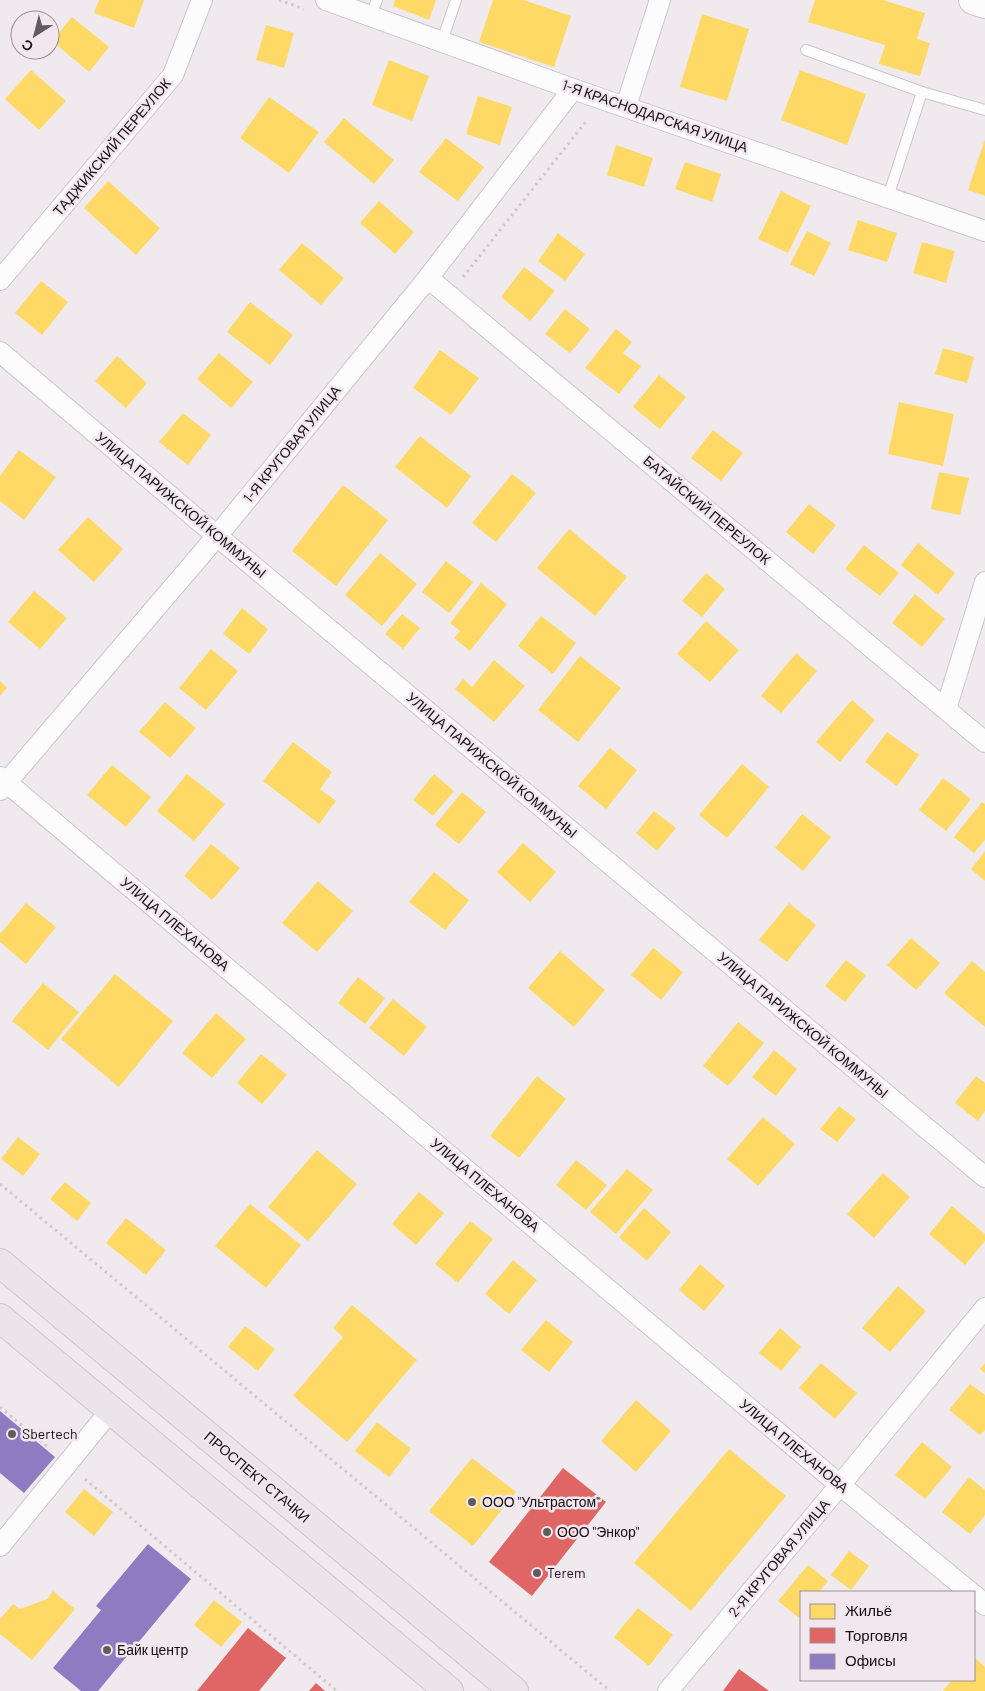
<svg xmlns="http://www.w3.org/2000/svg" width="985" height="1691" font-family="Barlow,sans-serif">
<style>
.homes{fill:#ffd966}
.shops{fill:#e06666}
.offices{fill:#8e7cc3}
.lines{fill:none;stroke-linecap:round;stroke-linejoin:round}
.lane-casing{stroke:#cbc6ca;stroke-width:12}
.street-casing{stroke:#cbc6ca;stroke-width:22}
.secondary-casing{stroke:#cbc6ca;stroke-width:30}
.primary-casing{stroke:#cac8c9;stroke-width:30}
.path{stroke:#cdcacc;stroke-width:3;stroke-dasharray:2.5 4;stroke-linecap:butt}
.lane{stroke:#fdfcfc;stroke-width:10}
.street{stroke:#fdfcfc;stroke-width:20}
.secondary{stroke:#fdfcfc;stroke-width:28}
.primary{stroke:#ebe4e9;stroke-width:28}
.poi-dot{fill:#605c5e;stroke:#f3e7ef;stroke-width:2}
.labels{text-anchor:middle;stroke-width:5;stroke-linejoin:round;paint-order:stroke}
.street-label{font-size:14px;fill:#130f11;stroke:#f3e7ef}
.poi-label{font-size:14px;fill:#130f11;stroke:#f3e7ef;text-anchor:start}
</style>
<rect width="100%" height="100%" fill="#f0eaee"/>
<g class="homes">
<path d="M99,0H144L134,28L94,13Z"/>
<path d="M395,0H436L429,20L393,6Z"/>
<path d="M493,0H524L571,16L554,67L479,42Z"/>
<path d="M815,0H883L925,13L917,39L930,43L920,76L879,64L885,45L808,22Z"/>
<path d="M702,14L749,29L727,101L680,87Z"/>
<path d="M72,17L109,47L89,72L52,41Z"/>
<path d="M266,25L294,33L284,68L256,60Z"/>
<path d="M389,60L429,76L412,121L372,105Z"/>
<path d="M31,70L66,101L39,130L5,99Z"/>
<path d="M800,70L866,94L847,145L781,120Z"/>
<path d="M478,96L512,107L500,145L466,134Z"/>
<path d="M269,97L319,132L289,173L240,138Z"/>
<path d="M344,118L394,160L374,184L324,142Z"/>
<path d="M446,138L484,167L458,201L419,172Z"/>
<path d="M985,139V196L968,190Z"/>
<path d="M616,145L653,158L644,187L607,175Z"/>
<path d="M685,162L721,174L712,202L675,189Z"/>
<path d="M108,181L160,228L136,255L84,208Z"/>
<path d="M781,191L811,206L788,253L758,239Z"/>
<path d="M379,201L414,232L395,254L360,223Z"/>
<path d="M858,220L897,233L887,262L848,250Z"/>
<path d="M807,231L831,243L814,276L790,264Z"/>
<path d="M558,233L585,254L565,281L538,261Z"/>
<path d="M922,242L955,251L946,283L913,273Z"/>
<path d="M302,243L344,278L321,305L279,270Z"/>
<path d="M524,267L555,291L530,321L501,297Z"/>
<path d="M41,281L68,302L42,335L15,313Z"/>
<path d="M250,302L293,335L270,365L227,332Z"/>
<path d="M565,309L590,329L570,353L545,334Z"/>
<path d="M616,329L632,342L623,353L641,366L619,394L585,368Z"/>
<path d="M943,348L974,357L967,383L935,374Z"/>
<path d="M440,350L479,378L451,415L413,388Z"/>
<path d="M219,353L253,382L231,408L197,379Z"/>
<path d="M117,356L147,383L126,408L95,381Z"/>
<path d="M659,375L686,397L660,429L633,407Z"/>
<path d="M899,402L954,414L943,466L888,454Z"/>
<path d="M183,413L211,435L188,465L159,442Z"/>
<path d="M713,430L743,453L721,481L691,458Z"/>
<path d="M420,436L471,476L447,508L395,467Z"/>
<path d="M19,450L56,477L24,520L0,501V476Z"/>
<path d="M939,472L969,478L960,515L931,509Z"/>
<path d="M512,474L536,493L496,542L472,523Z"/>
<path d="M343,485L388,520L336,586L292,551Z"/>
<path d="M809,504L836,525L813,554L786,532Z"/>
<path d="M88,517L123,549L94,582L58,550Z"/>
<path d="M569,529L627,577L595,616L537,568Z"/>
<path d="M918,543L955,573L938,595L901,565Z"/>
<path d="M864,545L899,573L880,596L845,569Z"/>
<path d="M380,553L417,584L382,626L345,595Z"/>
<path d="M446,561L473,582L449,613L422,592Z"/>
<path d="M706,573L725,589L702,617L682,601Z"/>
<path d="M481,583L507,604L470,651L454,638L460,631L450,623Z"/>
<path d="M34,591L67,618L40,649L8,622Z"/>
<path d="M915,594L945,619L922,647L892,623Z"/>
<path d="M242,608L268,629L249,654L223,634Z"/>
<path d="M402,614L420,628L403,649L385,634Z"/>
<path d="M541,616L576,643L553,674L518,646Z"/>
<path d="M706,621L739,650L710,682L677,654Z"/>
<path d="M211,649L238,671L206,710L179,688Z"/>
<path d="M796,653L817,671L781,713L761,696Z"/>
<path d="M580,656L621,688L578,742L538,710Z"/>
<path d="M494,660L525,686L494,722L455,689L463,679L472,687Z"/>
<path d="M0,681L7,688L0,696Z"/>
<path d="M852,700L875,720L840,762L816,742Z"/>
<path d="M165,702L196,728L170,758L139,732Z"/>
<path d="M887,732L919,755L897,786L865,762Z"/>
<path d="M293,742L332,772L320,789L336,801L319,824L263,781Z"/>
<path d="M610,748L637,770L606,809L578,786Z"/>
<path d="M742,764L769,787L727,838L699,815Z"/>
<path d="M112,765L151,797L126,827L87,795Z"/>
<path d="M187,774L225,804L194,841L157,811Z"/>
<path d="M434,774L454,791L433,816L413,800Z"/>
<path d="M943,778L971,799L946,831L919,810Z"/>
<path d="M462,792L486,812L459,844L435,825Z"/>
<path d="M982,802L985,804V840L974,853L954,837Z"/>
<path d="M654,811L676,828L657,851L636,833Z"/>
<path d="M802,814L831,837L803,871L775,848Z"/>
<path d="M523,843L556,872L530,902L497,872Z"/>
<path d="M211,844L240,868L212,900L184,876Z"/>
<path d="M985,851V881L971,869Z"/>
<path d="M434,872L469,900L445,930L409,902Z"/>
<path d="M318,881L353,911L317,952L282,923Z"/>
<path d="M26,903L56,927L26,964L0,942V934Z"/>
<path d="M789,903L816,925L787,962L759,940Z"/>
<path d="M911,938L940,963L916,990L887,965Z"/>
<path d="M653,948L683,972L661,1000L631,975Z"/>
<path d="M560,951L605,990L574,1027L528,988Z"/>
<path d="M846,960L866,975L845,1002L825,986Z"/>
<path d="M972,961L985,972V1027L944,993Z"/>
<path d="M115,974L173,1021L119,1087L61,1039Z"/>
<path d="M358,977L385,998L365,1024L338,1003Z"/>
<path d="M43,983L79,1012L48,1050L12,1021Z"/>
<path d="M393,999L427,1027L404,1056L369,1028Z"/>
<path d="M216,1013L246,1039L212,1078L182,1053Z"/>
<path d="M738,1022L764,1043L728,1086L703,1066Z"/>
<path d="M774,1050L797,1069L776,1096L752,1077Z"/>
<path d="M261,1054L287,1075L262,1104L237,1083Z"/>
<path d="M537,1076L566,1099L519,1158L490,1136Z"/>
<path d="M976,1076L985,1083V1111L978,1121L955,1103Z"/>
<path d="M839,1106L856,1119L837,1142L820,1129Z"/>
<path d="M763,1117L795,1144L758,1186L727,1159Z"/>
<path d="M18,1137L40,1154L23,1176L1,1159Z"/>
<path d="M317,1150L357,1184L308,1241L268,1207Z"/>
<path d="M576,1160L607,1185L586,1210L556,1185Z"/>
<path d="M627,1169L653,1190L616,1234L590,1212Z"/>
<path d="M883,1173L910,1197L874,1238L847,1214Z"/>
<path d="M65,1182L91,1203L77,1221L50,1199Z"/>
<path d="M419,1192L444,1213L416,1245L392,1224Z"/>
<path d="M250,1204L301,1245L266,1288L215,1246Z"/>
<path d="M952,1206L985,1234V1241L965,1265L929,1234Z"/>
<path d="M644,1208L671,1232L647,1261L619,1237Z"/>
<path d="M126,1218L166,1250L146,1275L106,1243Z"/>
<path d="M470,1221L493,1239L458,1283L435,1264Z"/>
<path d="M513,1260L537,1280L509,1314L485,1294Z"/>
<path d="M700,1264L725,1286L704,1311L679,1290Z"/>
<path d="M898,1286L926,1311L890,1352L862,1328Z"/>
<path d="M352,1305L417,1360L347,1442L293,1396L343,1337L333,1328Z"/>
<path d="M546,1320L573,1342L549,1372L521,1350Z"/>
<path d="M245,1326L275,1349L258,1371L228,1347Z"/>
<path d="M780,1328L801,1347L781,1371L759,1353Z"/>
<path d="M821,1363L857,1393L835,1419L799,1388Z"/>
<path d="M985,1363V1373L980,1369Z"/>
<path d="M970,1384L985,1395V1430L980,1435L949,1410Z"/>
<path d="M636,1400L671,1431L636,1472L601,1441Z"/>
<path d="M377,1422L411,1449L389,1477L355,1451Z"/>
<path d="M922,1442L952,1467L925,1499L895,1475Z"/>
<path d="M729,1449L786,1496L691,1611L634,1563Z"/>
<path d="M472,1458L516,1492L473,1546L429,1511Z"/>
<path d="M969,1477L985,1490V1515L970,1534L942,1512Z"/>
<path d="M84,1489L113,1512L94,1536L65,1512Z"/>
<path d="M849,1551L869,1566L851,1590L831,1575Z"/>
<path d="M808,1565L828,1581L819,1592H801V1614L799,1618L778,1601Z"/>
<path d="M53,1591L75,1609L32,1660L0,1634V1619L13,1604L20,1609L47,1599Z"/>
<path d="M214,1600L242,1622L221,1647L194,1625Z"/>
<path d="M638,1608L673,1635L649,1666L614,1637Z"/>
<path d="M974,1657L985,1667V1691H943L952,1680H974Z"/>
</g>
<g class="shops">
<path d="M563,1468L606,1502L532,1596L489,1562Z"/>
<path d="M248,1628L286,1658L259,1691H197Z"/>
<path d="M739,1669L769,1691H723Z"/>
<path d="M316,1683L325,1691H309Z"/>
</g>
<g class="offices">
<path d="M0,1411L55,1457L24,1493L0,1473Z"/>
<path d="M148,1544L191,1579L98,1691H81L53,1668L101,1610L96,1606Z"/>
</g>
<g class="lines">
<defs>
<g id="lane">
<path d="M371,15L377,0"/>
<path d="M442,41L456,0"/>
<path d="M806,50L922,92L985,110"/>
<path d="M888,197L922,92"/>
</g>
<g id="street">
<path d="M326,0L573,89L985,231"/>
<path d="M626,106L660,0"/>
<path d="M428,278L985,742"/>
<path d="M0,280L173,75L202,0"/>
<path d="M0,352L217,536L985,1177"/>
<path d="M946,709L985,582"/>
<path d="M0,777L840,1485L970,1592"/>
<path d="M0,790L217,536L428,278L573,89"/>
<path d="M0,1546L111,1410"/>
<path d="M974,1595L985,1605"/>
<path d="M668,1691L840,1485L985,1308"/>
</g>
<path id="secondary" d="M973,0L985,4"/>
<g id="primary">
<path d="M0,1263L514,1691"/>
<path d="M0,1318L449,1691"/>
</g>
</defs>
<use href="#lane" class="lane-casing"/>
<use href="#street" class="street-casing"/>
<use href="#secondary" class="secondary-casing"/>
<use href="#primary" class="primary-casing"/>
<g class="path">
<path d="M279,0L304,9"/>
<path d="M463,277L588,119"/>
<path d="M0,1184L610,1691"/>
<path d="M0,1407L50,1449"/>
<path d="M85,1479L337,1691"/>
</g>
<use href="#lane" class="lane"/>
<use href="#street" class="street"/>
<use href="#secondary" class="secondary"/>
<use href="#primary" class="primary"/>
</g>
<g class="poi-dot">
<circle cx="12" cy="1434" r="5"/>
<circle cx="472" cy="1502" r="5"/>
<circle cx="547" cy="1532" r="5"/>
<circle cx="537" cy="1573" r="5"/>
<circle cx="107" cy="1650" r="5"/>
</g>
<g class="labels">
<g class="street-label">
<text transform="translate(655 116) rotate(19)" y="5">1-Я КРАСНОДАРСКАЯ УЛИЦА</text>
<text transform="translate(112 147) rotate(-50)" y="5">ТАДЖИКСКИЙ ПЕРЕУЛОК</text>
<text transform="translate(292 444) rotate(-51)" y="5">1-Я КРУГОВАЯ УЛИЦА</text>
<text transform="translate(181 505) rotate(40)" y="5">УЛИЦА ПАРИЖСКОЙ КОММУНЫ</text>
<text transform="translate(707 510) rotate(40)" y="5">БАТАЙСКИЙ ПЕРЕУЛОК</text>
<text transform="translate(492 765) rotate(40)" y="5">УЛИЦА ПАРИЖСКОЙ КОММУНЫ</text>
<text transform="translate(175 924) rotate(40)" y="5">УЛИЦА ПЛЕХАНОВА</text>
<text transform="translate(803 1025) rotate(40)" y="5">УЛИЦА ПАРИЖСКОЙ КОММУНЫ</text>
<text transform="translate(485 1185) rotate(40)" y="5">УЛИЦА ПЛЕХАНОВА</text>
<text transform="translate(794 1446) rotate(40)" y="5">УЛИЦА ПЛЕХАНОВА</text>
<text transform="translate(257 1477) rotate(40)" y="5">ПРОСПЕКТ СТАЧКИ</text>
<text transform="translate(779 1558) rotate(-50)" y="5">2-Я КРУГОВАЯ УЛИЦА</text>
</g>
<g class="poi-label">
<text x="22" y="1439">Sbertech</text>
<text x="482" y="1507">ООО "Ультрастом"</text>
<text x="557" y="1537">ООО "Энкор"</text>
<text x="547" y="1578">Terem</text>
<text x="117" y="1655">Байк центр</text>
</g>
</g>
<rect x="800" y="1591" width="175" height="90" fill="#f3e7ef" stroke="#999196"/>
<rect x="810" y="1604" width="25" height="15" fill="#ffd966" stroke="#999196"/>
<text x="845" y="1616" font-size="15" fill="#130f11">Жильё</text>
<rect x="810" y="1628" width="25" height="15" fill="#e06666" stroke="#999196"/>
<text x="845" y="1641" font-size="15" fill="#130f11">Торговля</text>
<rect x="810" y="1654" width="25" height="15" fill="#8e7cc3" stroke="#999196"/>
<text x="845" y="1666" font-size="15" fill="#130f11">Офисы</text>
<g transform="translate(35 35) rotate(216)"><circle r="24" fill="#f3e7ef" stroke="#999196"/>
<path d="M0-4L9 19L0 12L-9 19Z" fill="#605c5e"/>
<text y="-8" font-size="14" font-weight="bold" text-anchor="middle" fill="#130f11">С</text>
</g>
</svg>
